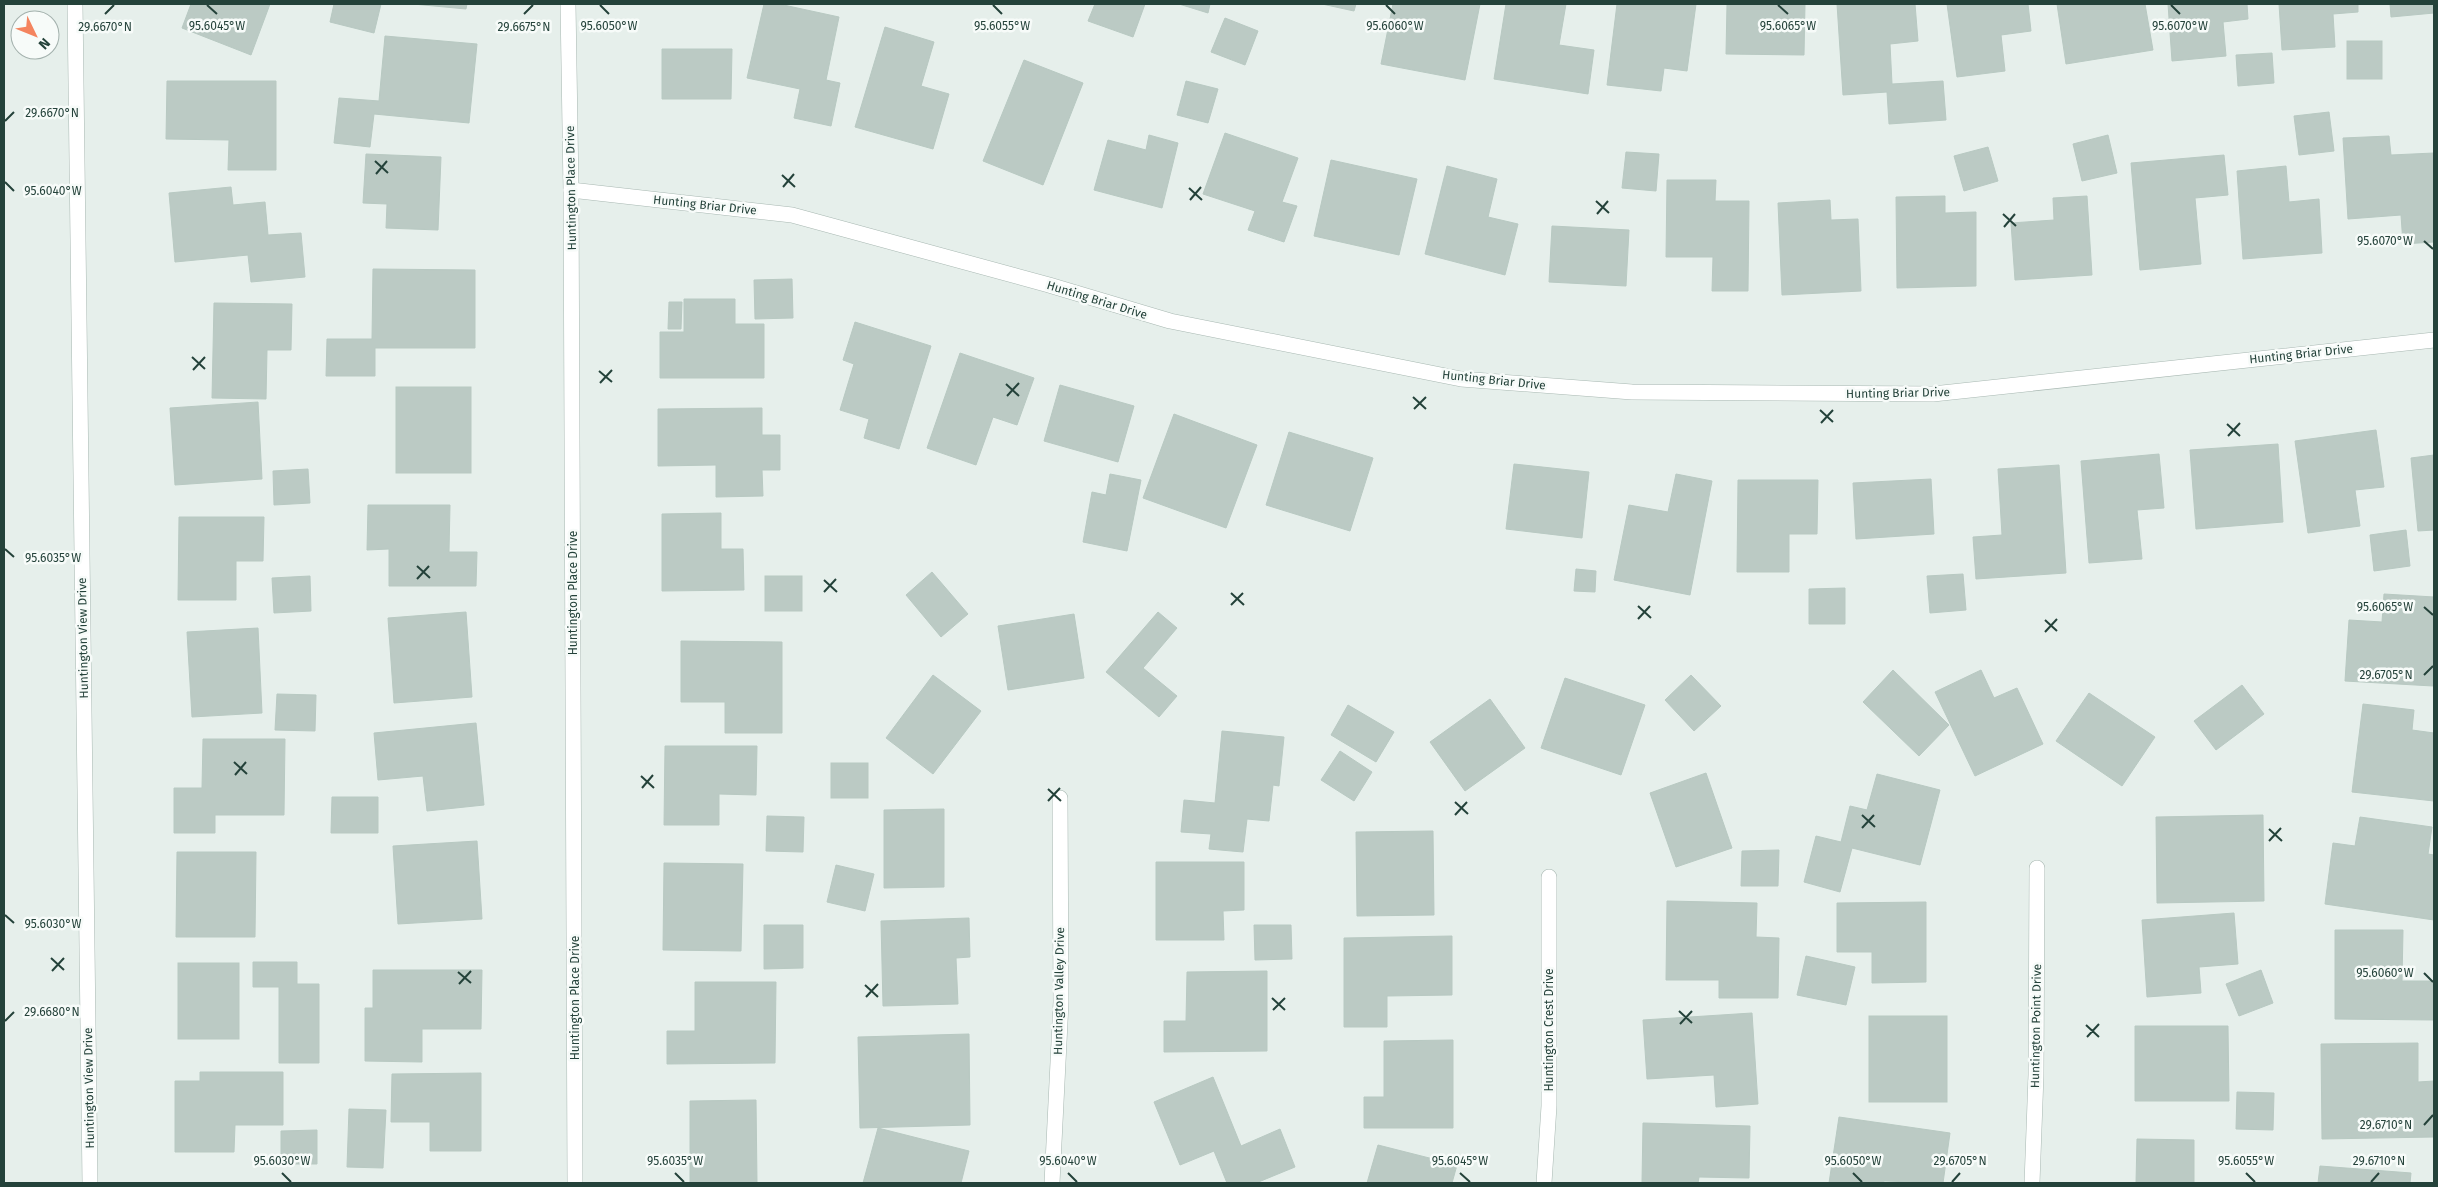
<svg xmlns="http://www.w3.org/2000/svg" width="2438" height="1187" font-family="'Fira Sans',sans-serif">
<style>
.building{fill:#bbcac4;stroke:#b8c9c2}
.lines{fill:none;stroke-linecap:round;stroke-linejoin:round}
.minor-casing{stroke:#a8b8b2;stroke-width:16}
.minor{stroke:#fff;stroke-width:15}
.ticks{fill:none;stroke:#24423a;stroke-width:2}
.labels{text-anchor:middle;stroke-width:5;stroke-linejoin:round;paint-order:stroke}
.street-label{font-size:12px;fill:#24423a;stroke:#f7fbf9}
.ticks-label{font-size:12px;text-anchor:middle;fill:#24423a;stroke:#f7fbf9;stroke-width:5;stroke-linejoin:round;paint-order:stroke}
</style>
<rect width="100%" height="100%" fill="#e6efeb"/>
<g class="building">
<path d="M191,4H270L251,55L182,28Z"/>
<path d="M334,4H381L374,33L330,22Z"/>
<path d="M413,4H467L466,9Z"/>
<path d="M764,4H779L839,17L826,80L840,83L831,126L794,118L800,89L747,78Z"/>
<path d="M1095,4H1145L1133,37L1088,21Z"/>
<path d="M1179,4H1210L1208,13Z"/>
<path d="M1322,4H1356L1354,11Z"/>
<path d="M1393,4H1480L1465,80L1381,64Z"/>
<path d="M1506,4H1566L1559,45L1594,50L1588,94L1494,79Z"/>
<path d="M1617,4H1696L1687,71L1664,68L1661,91L1607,85Z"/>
<path d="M1727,4H1805L1804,55L1726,54Z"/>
<path d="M1837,4H1915L1918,41L1890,44L1892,84L1943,81L1946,120L1889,124L1887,92L1843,95Z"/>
<path d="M1947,4H2028L2031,31L2001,35L2005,71L1957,77Z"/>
<path d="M2057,4H2145L2153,50L2066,64Z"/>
<path d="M2168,4H2247L2248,19L2223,22L2226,56L2172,61Z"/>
<path d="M2279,4H2358V12L2333,14L2335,47L2282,50Z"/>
<path d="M2390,4H2434V13L2391,17Z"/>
<path d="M1225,18L1258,31L1245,65L1211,52Z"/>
<path d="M885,27L934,42L921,86L949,94L933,149L855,127Z"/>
<path d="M385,36L477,44L469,123L374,114L370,147L334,143L339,98L379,101Z"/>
<rect x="2347" y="41" width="35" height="38"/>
<path d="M662,49H732L731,99H662Z"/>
<path d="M2272,53L2274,83L2238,86L2236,55Z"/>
<path d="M1024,60L1083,83L1043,185L983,161Z"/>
<path d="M167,81H276V170H228L229,140L166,139Z"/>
<path d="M1186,81L1218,89L1208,123L1177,115Z"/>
<path d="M2329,112L2334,151L2299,155L2294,116Z"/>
<path d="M1225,133L1298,158L1282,202L1297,206L1284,242L1248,230L1255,211L1203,194Z"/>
<path d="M1149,135L1178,143L1162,208L1094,190L1108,140L1146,150Z"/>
<path d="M2108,135L2117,173L2082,181L2073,144Z"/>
<path d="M2389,136L2391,155L2434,153V242L2403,244L2401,215L2348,219L2343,138Z"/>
<path d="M1988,147L1998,181L1964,191L1954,156Z"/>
<path d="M1626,152L1659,154L1656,191L1622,188Z"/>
<path d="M366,154L441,157L438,230L386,228L387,204L363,203Z"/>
<path d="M2224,155L2228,195L2195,198L2201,264L2140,270L2131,163Z"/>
<path d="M1331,160L1417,179L1399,255L1314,236Z"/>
<path d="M1447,166L1497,179L1488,217L1518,224L1505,275L1425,254Z"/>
<path d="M2286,166L2289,202L2319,199L2322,253L2243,259L2237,171Z"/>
<path d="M1667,180H1716L1715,201H1749L1748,291H1712L1713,257H1666Z"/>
<path d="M231,187L233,205L265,202L268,235L301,233L305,277L251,282L248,255L175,262L169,193Z"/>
<path d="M1945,196V213L1976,212V286L1897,288L1896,197Z"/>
<path d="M2087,196L2092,275L2015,280L2011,223L2054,220L2053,198Z"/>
<path d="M1830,200L1831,220L1858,219L1861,291L1782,295L1778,203Z"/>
<path d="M1552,226L1629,230L1626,286L1549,282Z"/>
<path d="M373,269L475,270V348H375V376H326L327,339H372Z"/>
<path d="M792,279L793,318L755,319L754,280Z"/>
<path d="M684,299H735V324H764V378H660V332H684Z"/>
<path d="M669,302H682L681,329H668Z"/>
<path d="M214,303L292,304L291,350H267L266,399L212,398Z"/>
<path d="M855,322L931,346L899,449L864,438L869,419L840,410L854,364L843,360Z"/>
<path d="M960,353L1034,378L1017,425L993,417L976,465L927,448Z"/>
<path d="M1060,385L1134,406L1118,462L1044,441Z"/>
<rect x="396" y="387" width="75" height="86"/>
<path d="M258,402L262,479L175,485L170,408Z"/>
<path d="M762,408V435H780V470H762L763,496L716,497V465L658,466V409Z"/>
<path d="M1174,414L1257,445L1226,528L1143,498Z"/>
<path d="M2376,430L2384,487L2355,490L2360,526L2308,533L2295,441Z"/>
<path d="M1289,432L1373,458L1350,531L1266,505Z"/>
<path d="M2278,444L2283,522L2196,529L2190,450Z"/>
<path d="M2159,454L2164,508L2137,510L2142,559L2089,563L2081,461Z"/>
<path d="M2434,455V530L2418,531L2411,458Z"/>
<path d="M1514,464L1589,472L1582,538L1506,529Z"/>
<path d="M2059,465L2066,573L1976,579L1973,537L2002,535L1998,469Z"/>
<path d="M308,469L310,503L274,505L273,471Z"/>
<path d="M1110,474L1141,480L1127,551L1083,542L1092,492L1106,495Z"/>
<path d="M1676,474L1712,481L1690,595L1614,580L1629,505L1668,512Z"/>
<path d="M1931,479L1934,534L1856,539L1853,483Z"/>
<path d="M1738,480H1818L1817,534H1789V572H1737Z"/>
<path d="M368,505H450L449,552H477L476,586H389V549L367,550Z"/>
<path d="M721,513V549H743L744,590L662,591V514Z"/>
<path d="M179,517H264L263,561H236V600H178Z"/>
<path d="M2406,530L2410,566L2374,571L2370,535Z"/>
<path d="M1576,569L1596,571L1595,592L1574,591Z"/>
<path d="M932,572L968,614L941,637L906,595Z"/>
<path d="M1963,574L1966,610L1930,613L1927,576Z"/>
<path d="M310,576L311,611L274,613L272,578Z"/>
<rect x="765" y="576" width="37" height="35"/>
<path d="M1845,588V624H1809V589Z"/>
<path d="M2384,594L2434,597L2433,686L2345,681L2349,620L2382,622Z"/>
<path d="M466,612L472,697L394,703L388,618Z"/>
<path d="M1158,612L1177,628L1143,668L1177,696L1159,717L1106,672Z"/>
<path d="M1074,614L1084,678L1008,690L998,626Z"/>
<path d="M258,628L262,713L192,717L187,632Z"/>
<path d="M681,641L782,642V733H725V702H681Z"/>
<path d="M1893,670L1949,725L1919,756L1863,702Z"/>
<path d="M1981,670L1994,698L2017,688L2043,744L1975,776L1935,692Z"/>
<path d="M933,675L981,711L933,774L886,738Z"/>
<path d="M1691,675L1721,706L1694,731L1665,700Z"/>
<path d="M1565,678L1645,705L1621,775L1541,748Z"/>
<path d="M2242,685L2264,714L2216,750L2194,721Z"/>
<path d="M2089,693L2155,737L2122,786L2056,741Z"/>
<path d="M277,694L316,695L315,731L275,730Z"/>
<path d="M1490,699L1525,748L1465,791L1430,742Z"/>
<path d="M2363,704L2414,710L2412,730L2434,733V801L2352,792Z"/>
<path d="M1348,705L1394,732L1376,762L1331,735Z"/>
<path d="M476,723L484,805L427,811L423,776L378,780L374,733Z"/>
<path d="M1222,731L1284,737L1279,786L1273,785L1269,821L1247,819L1243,852L1209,849L1211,834L1181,832L1184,800L1215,803Z"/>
<path d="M203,739H285L284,815H215V833H174V788H202Z"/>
<path d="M665,746H757L756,795L719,794V825H664Z"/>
<path d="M1340,751L1372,772L1354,801L1321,780Z"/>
<rect x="831" y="763" width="37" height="35"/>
<path d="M1706,773L1732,848L1676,867L1650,793Z"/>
<path d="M1877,774L1940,790L1920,865L1852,848L1840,892L1804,882L1816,836L1841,842L1850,806L1867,810Z"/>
<path d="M332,797H378V833H331Z"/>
<path d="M944,809V887L884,888V810Z"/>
<path d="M2263,815L2264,901L2157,903L2156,817Z"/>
<path d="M767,816L804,817L803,852L766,851Z"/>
<path d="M2360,817L2432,827L2428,854L2434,855V920L2325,904L2333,843L2355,846Z"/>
<path d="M1433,831L1434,915L1357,916L1356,832Z"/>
<path d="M477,841L482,919L398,924L393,846Z"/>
<path d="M1779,850L1778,886H1741L1742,851Z"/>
<path d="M177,852H256L255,937H176Z"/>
<path d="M1156,862H1244V910L1223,911L1224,940H1156Z"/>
<path d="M664,863L743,864L741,951L663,950Z"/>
<path d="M836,865L874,874L865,911L827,902Z"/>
<path d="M1667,901L1757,903L1756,937L1779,938L1778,998H1719V980H1666Z"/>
<path d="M1926,902V982L1872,983V952H1837V903Z"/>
<path d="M2234,913L2238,964L2199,967L2201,993L2147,997L2142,920Z"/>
<path d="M969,918L970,957L956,958L958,1004L883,1006L881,921Z"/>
<path d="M764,925H803V968L764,969Z"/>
<path d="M1254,925H1291L1292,959L1255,960Z"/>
<path d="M2335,930H2403L2402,981H2434V1020L2335,1019Z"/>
<path d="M1452,936V995L1387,996V1027H1344V938Z"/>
<path d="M1806,956L1855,967L1846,1005L1797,995Z"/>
<path d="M253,962H297V984H319V1063H279V987H253Z"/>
<rect x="178" y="963" width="61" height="76"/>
<path d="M373,970H482L481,1029H422V1062L365,1061V1008H373Z"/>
<path d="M2261,970L2273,1003L2239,1016L2226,984Z"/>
<path d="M1267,971V1051L1164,1052V1021H1186L1187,972Z"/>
<path d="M695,982H776L775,1063L667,1064V1031H695Z"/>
<path d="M1752,1013L1758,1104L1716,1107L1714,1075L1647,1079L1643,1020Z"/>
<rect x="1869" y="1016" width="78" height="86"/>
<path d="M2135,1026H2228L2229,1101H2135Z"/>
<path d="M969,1034L970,1125L860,1128L858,1037Z"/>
<path d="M1453,1040V1128H1364V1097H1384V1041Z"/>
<path d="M2418,1043V1082L2434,1081V1137L2322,1139L2321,1044Z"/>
<path d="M200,1072H283V1125H235L234,1152H175V1081H200Z"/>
<path d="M481,1073V1151H430V1122H391L392,1074Z"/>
<path d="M1213,1077L1241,1146L1280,1129L1295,1167L1256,1183H1227L1214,1151L1180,1165L1154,1102Z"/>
<path d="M2237,1092L2274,1093L2273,1130L2236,1129Z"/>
<path d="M756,1100L757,1183H690V1101Z"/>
<path d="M349,1109L386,1110L383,1168L347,1167Z"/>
<path d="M1839,1117L1950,1133L1943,1183L1884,1181L1883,1183H1829Z"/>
<path d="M1643,1123L1750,1126L1749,1178L1699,1177L1698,1183H1642Z"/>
<path d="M878,1128L969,1151L961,1183H863Z"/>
<path d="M317,1130V1164H281V1131Z"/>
<path d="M2137,1139L2194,1140V1183H2136Z"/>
<path d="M1378,1145L1457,1165L1452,1183H1367Z"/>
<path d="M2320,1166L2411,1173L2410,1183H2318Z"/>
</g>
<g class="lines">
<defs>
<g id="minor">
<path d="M75,4L90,1183"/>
<path d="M568,4L571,190L575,1183"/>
<path d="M571,190L792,215L1049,285L1170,321L1461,379L1632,392L1933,394L2434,340"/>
<path d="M1052,1183L1061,1002L1060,798"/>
<path d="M1544,1183L1549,1106V877"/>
<path d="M2032,1183L2036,1075L2037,868"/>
</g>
</defs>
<use href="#minor" class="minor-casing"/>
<use href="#minor" class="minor"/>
</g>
<path class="ticks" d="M207,5L217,14M600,5L609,14M993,5L1002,14M1386,5L1395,14M1778,5L1788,14M2171,5L2180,14M105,14L114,5M524,14L533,5M5,121L14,112M375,161L388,173M376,174L387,161M782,175L795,187M5,182L14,191M783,187L794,174M1189,188L1202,200M1190,200L1201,187M1596,201L1609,213M1597,214L1608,201M2003,214L2016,226M2004,227L2015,214M2424,241L2433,249M192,357L205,369M193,370L205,357M599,371L612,382M600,383L612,370M1006,384L1019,396M1007,396L1019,383M1413,397L1426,409M1414,409L1426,397M1820,410L1833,422M1821,423L1833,410M2227,424L2240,436M2228,436L2240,423M5,549L14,557M417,566L430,578M417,579L429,566M824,580L837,592M824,592L836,579M1231,593L1244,605M1231,605L1243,593M1638,606L1651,618M2424,607L2433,615M1638,619L1650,606M2045,620L2057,631M2045,632L2057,619M2424,675L2433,666M234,762L247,774M235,775L246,762M641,776L654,788M642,788L653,775M1048,789L1061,801M1048,801L1060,788M1455,802L1468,814M1455,815L1467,802M1862,815L1875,827M1862,828L1874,815M2269,829L2282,841M2269,841L2281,828M5,915L14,923M51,958L64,970M52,971L64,958M458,972L471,983M2424,973L2433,982M459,984L471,971M865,985L878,997M866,997L878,984M1272,998L1285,1010M1273,1010L1285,998M1679,1011L1692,1023M5,1021L14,1012M1680,1024L1692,1011M2086,1025L2099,1037M2087,1037L2099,1024M2424,1125L2433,1115M282,1173L291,1182M675,1173L684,1182M1068,1173L1077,1182M1460,1173L1470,1182M1853,1173L1862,1182M2246,1173L2255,1182M1952,1182L1960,1173M2371,1182L2379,1173"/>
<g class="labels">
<g class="street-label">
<text transform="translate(571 188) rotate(-91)" y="4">Huntington Place Drive</text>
<text transform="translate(705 205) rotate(6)" y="4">Hunting Briar Drive</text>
<text transform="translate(1097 300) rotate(17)" y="4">Hunting Briar Drive</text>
<text transform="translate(2301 354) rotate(-6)" y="4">Hunting Briar Drive</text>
<text transform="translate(1494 380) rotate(6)" y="4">Hunting Briar Drive</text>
<text transform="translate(1898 393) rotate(-1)" y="4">Hunting Briar Drive</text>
<text transform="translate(573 593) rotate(-90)" y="4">Huntington Place Drive</text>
<text transform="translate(83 638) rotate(-91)" y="4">Huntington View Drive</text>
<text transform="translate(1059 991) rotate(-89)" y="4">Huntington Valley Drive</text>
<text transform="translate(575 998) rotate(-90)" y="4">Huntington Place Drive</text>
<text transform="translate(2036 1026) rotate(-89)" y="4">Huntington Point Drive</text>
<text transform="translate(1549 1030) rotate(-90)" y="4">Huntington Crest Drive</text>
<text transform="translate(89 1088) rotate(-91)" y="4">Huntington View Drive</text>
</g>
</g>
<g class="ticks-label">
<text x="217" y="30">95.6045°W</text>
<text x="609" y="30">95.6050°W</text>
<text x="1002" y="30">95.6055°W</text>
<text x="1395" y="30">95.6060°W</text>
<text x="1788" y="30">95.6065°W</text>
<text x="2180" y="30">95.6070°W</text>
<text x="105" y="31">29.6670°N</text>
<text x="524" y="31">29.6675°N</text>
<text x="52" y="117">29.6670°N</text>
<text x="53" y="195">95.6040°W</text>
<text x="2385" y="245">95.6070°W</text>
<text x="53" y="562">95.6035°W</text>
<text x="2385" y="611">95.6065°W</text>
<text x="2386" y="679">29.6705°N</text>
<text x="53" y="928">95.6030°W</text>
<text x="2385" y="977">95.6060°W</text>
<text x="52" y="1016">29.6680°N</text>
<text x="2386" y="1129">29.6710°N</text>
<text x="1960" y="1165">29.6705°N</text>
<text x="2379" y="1165">29.6710°N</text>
<text x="282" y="1165">95.6030°W</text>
<text x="675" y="1165">95.6035°W</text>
<text x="1068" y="1165">95.6040°W</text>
<text x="1460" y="1165">95.6045°W</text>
<text x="1853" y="1165">95.6050°W</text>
<text x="2246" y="1165">95.6055°W</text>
</g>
<rect width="2438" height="1187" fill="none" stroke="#24423a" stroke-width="10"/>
<g transform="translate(35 35) rotate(133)"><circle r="24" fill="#f7fbf9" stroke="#a3b1ad"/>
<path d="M0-4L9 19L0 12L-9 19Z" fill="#f4845f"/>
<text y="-8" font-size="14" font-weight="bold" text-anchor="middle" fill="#24423a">N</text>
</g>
</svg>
